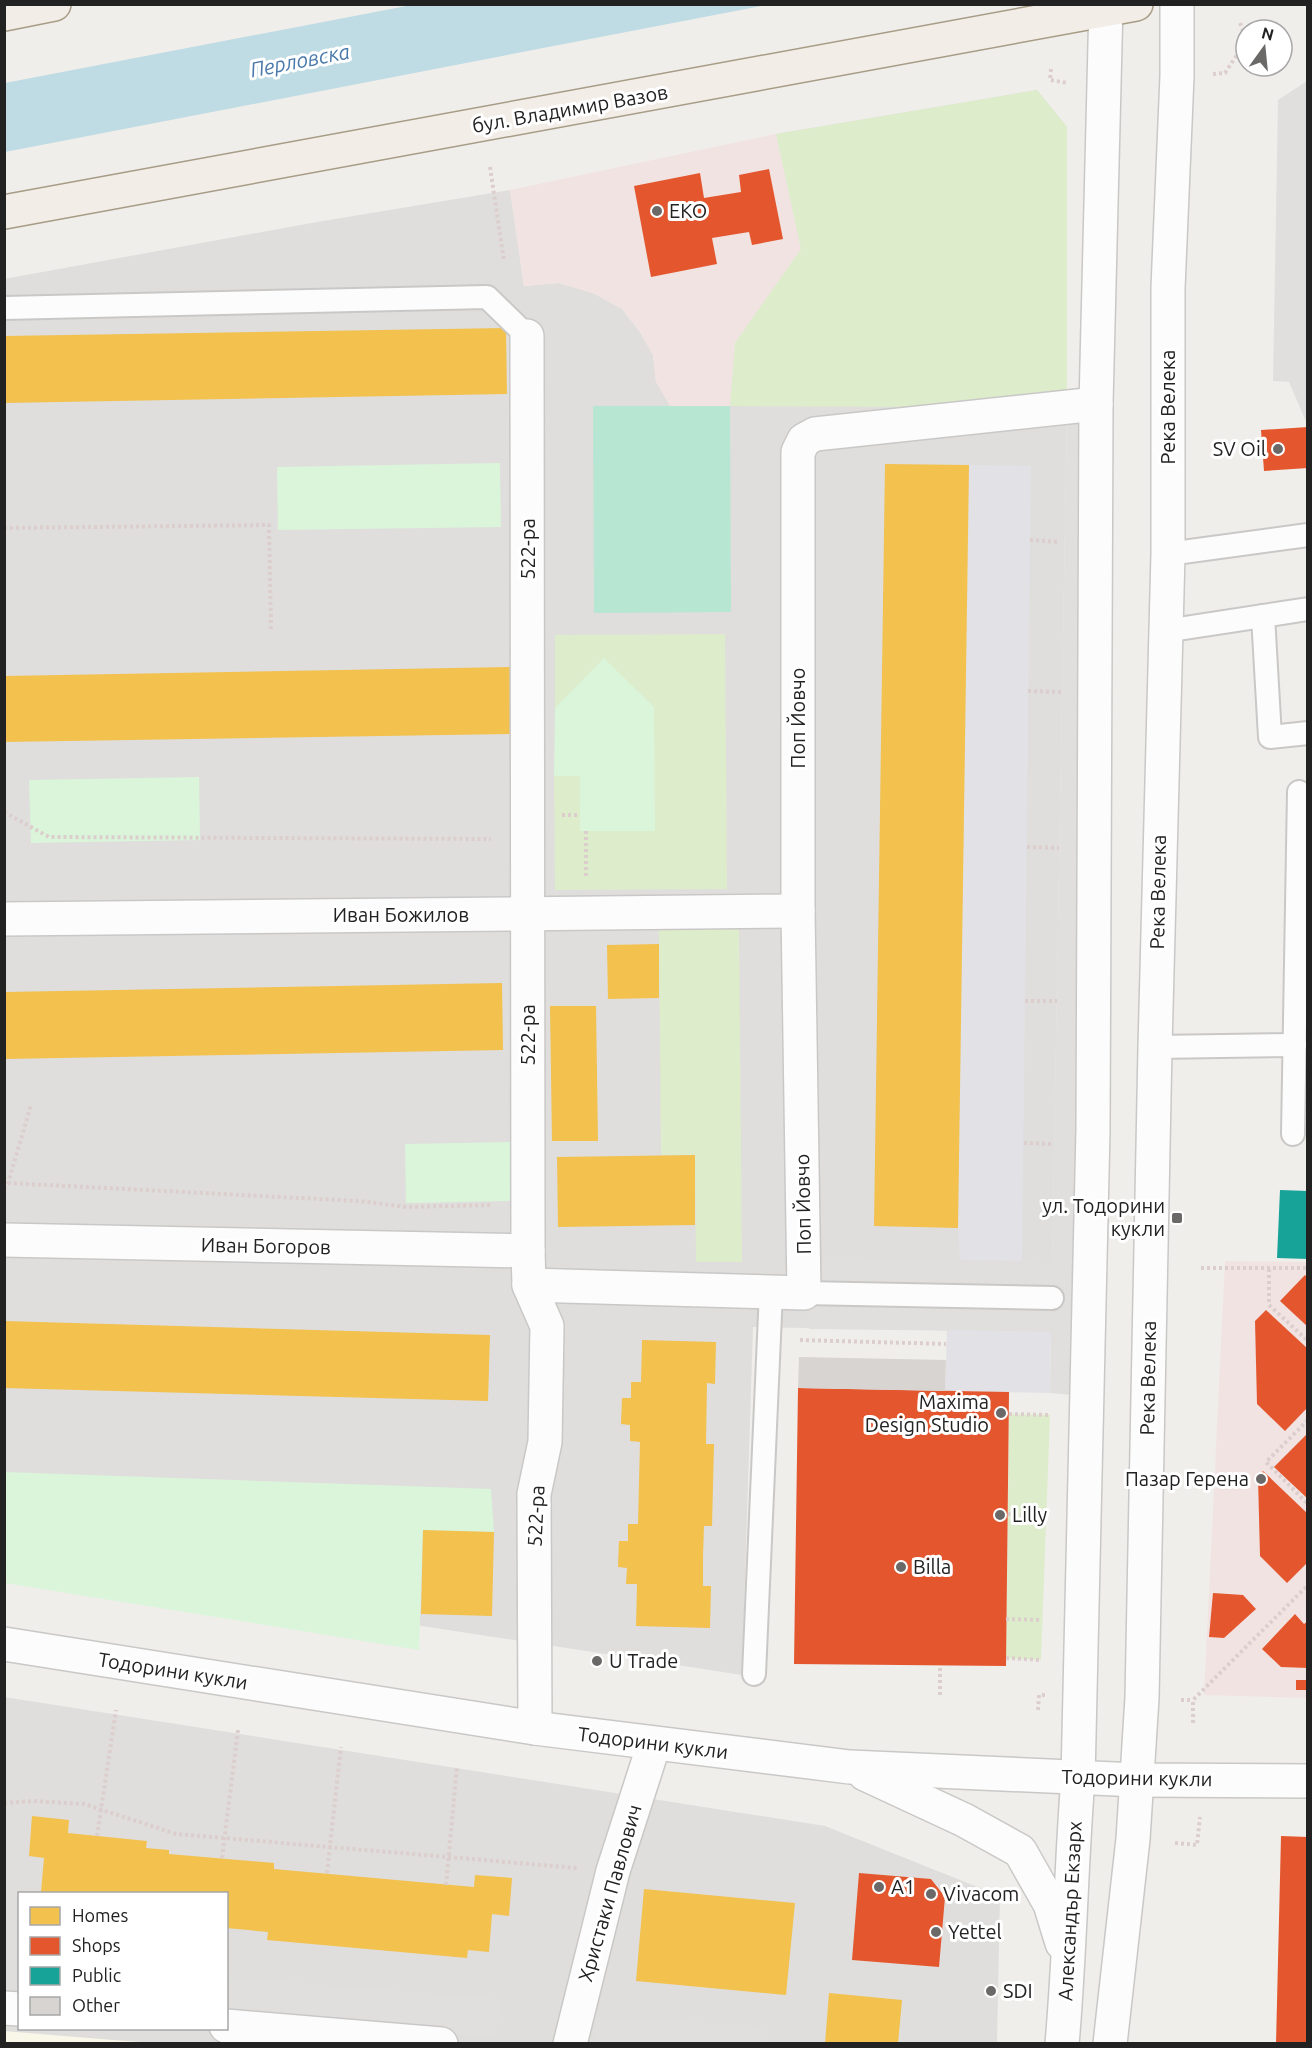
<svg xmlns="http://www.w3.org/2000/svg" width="1312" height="2048" font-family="Ubuntu,sans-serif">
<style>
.residential{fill:#dfdedc;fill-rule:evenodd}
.commercial{fill:#f1e3e1}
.education{fill:#f8f7e8}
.grass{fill:#ddeccb}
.park{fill:#daf5da}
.pitch{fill:#b7e6d2}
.parking{fill:#e0dfde}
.plaza{fill:#e2e1e5}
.water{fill:#bfdbe3}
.homes{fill:#f2c14e}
.shops{fill:#e4572e}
.public{fill:#17a398}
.building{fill:#d7d4d2}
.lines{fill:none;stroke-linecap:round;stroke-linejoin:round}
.service-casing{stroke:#c9c8c7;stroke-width:26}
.minor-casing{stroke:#c9c8c7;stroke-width:36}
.tertiary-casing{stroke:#c9c8c7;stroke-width:36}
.primary-casing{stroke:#a79c86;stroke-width:36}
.path{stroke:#dccecd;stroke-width:4;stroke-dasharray:3 3;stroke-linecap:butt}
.service{stroke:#fdfcfc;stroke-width:22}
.minor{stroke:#fdfcfc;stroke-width:33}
.tertiary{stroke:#fdfcfc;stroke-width:33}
.primary{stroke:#f3ede7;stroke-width:33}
.poi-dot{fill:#6a6968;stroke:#fff;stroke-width:2}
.labels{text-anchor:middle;stroke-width:6;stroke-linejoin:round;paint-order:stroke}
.street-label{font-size:20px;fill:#222;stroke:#fff}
.poi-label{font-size:20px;fill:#222;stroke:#fff;text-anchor:start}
.water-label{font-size:21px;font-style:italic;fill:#4a7aab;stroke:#fff}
</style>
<rect width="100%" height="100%" fill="#f0eeeb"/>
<g class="residential">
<path d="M1037,90L1067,127V408L1051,1332L753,1327L742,1675L5,1562L4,279L317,222L510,190L524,286L559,283L593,293L622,309L640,332L653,355L656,382L730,405L735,343L801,249L776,134Z"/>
<path d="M4,1697L825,1826L1000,1896L997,2043H5ZM20,1894H226V2028H20Z"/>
</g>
<g class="commercial">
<path d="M776,134L801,249L735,343L730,406H670L656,382L653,355L640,332L622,309L593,293L559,283L524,286L510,190Z"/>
<path d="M1225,1261L1307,1262V1698L1204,1695Z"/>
</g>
<path class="education" d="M4,2031L113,2040L154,2043H6Z"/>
<g class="grass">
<path d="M1037,90L1067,127V408L730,406L735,343L801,249L776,134Z"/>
<path d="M725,634L727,889L555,890L554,776H580V815L604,658L555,708V635Z"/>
<path d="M659,927H739L742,1262H696L695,1155H661Z"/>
<path d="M1009,1414L1050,1415L1041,1660L1006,1658Z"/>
</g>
<g class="park">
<path d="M500,463L501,527L278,530L277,467Z"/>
<path d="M604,658L654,707L655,831H580V776H554L555,708Z"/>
<path d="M199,777L200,840L31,843L29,780Z"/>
<path d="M513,1142L514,1201L406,1203L405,1144Z"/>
<path d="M4,1472L491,1489L494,1532L423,1531L419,1650L5,1583Z"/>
</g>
<path class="pitch" d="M593,406H730L731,612L594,613Z"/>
<g class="parking">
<path d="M1307,81V424L1289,382L1273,381L1278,100Z"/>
<path d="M1096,404L1085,1396L1050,1393L1051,1332L809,1329L810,1263L1022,1261L1052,1265L1067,408Z"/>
<path d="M226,1977L499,1999L496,2037L227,2015Z"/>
<path d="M596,2018L761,2026V2043H595Z"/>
</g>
<g class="plaza">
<path d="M969,465L1031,466L1022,1261L960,1260L958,1228Z"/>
<path d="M947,1330L1051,1332L1050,1393L945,1391Z"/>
</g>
<path class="water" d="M417,4L766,5L5,152V83Z"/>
<g class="homes">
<path d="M506,328L507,394L4,403V336Z"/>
<path d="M885,464L969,465L958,1228L874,1226Z"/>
<path d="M514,667L515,734L4,742V676Z"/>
<path d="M659,944V998L608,999L607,945Z"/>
<path d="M502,983L503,1050L4,1059V992Z"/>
<path d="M550,1006H596L598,1141H552Z"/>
<path d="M695,1155V1225L558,1227L557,1157Z"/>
<path d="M4,1321L490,1335L488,1401L4,1388Z"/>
<path d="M642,1340L716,1342L715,1384L707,1383L706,1444H714L712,1526H704L703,1556V1586H711L710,1628L636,1626L637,1584H626L627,1568L618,1567L619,1541H628V1524H638L640,1442L630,1441V1425L621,1424L622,1398H631V1382H641Z"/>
<path d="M423,1530L494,1532L492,1616L421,1614Z"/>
<path d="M32,1816L69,1820L68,1833L147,1841L146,1848L169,1850V1854L274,1863V1869L474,1887L475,1875L512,1878L509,1916L492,1914L489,1952L468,1950L467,1958L267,1940L268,1932L226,1928V1894L41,1892L44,1858L29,1856Z"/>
<path d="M644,1889L795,1903L786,1995L636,1981Z"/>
<path d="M829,1993L902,2000L898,2044H825Z"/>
</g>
<g class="shops">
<path d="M769,169L783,239L752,245L749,232L712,238L717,264L651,277L634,186L700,173L704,198L741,192L739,175Z"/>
<path d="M1308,427V468L1264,471L1261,430Z"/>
<path d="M1305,1275L1308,1278V1327L1280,1301Z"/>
<path d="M1266,1310L1308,1349V1407L1285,1431L1257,1404L1255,1321Z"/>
<path d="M798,1388L1009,1392L1006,1666L794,1664Z"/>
<path d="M1308,1433V1499L1274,1467Z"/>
<path d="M1263,1471L1308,1514V1562L1287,1583L1260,1556L1258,1477Z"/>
<path d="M1213,1593L1243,1595L1256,1609L1224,1638L1209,1637Z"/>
<path d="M1295,1614L1304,1624L1308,1621V1668L1281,1667L1262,1649Z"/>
<rect x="1296" y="1680" width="12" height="10"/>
<path d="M1281,1836L1308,1837V2044H1276Z"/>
<path d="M859,1873L931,1879L945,1897L939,1967L852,1960Z"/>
</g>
<path class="public" d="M1280,1190L1308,1191V1259L1277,1258Z"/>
<path class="building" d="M799,1357L946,1360L945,1391L798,1388Z"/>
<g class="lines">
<defs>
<g id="service">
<path d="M4,308L487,297L527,336"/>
<path d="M1168,554L1308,535"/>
<path d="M1263,616L1270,737L1308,733"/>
<path d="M1165,631L1308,609"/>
<path d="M1155,1047L1295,1045"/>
<path d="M1293,1134L1299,792"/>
<path d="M804,1293L1052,1298"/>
<path d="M754,1674L771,1292"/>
</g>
<g id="minor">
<path d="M527,336L528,1251L529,1285L547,1326L545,1442L534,1494L535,1728"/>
<path d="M4,919L798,911"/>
<path d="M4,1240L528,1251"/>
<path d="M529,1285L804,1293L798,911V452L804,440L815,434L1096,404"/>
<path d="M4,2008L20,2009"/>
<path d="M226,2026L441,2044"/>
<path d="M570,2044L613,1871L654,1744"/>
</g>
<g id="tertiary">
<path d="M4,1644L535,1728L850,1767L1137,1780L1308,1781"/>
<path d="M865,1774L964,1820L1020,1851L1050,1904L1062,1943"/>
<path d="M1062,2044C1070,1955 1071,1866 1078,1778L1093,1130L1096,404L1106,4"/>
<path d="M1110,2044L1133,1839L1142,1698L1155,1047L1168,554V288L1177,76V4"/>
</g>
<g id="primary">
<path d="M4,14L54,4"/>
<path d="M4,212L1136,4"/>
</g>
</defs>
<use href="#service" class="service-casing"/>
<use href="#minor" class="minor-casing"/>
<use href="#tertiary" class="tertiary-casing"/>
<use href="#primary" class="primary-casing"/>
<g class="path">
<path d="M1240,23L1246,38"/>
<path d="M1051,69L1050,80L1068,83"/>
<path d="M1213,74L1225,73L1246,41"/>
<path d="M490,167L504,261"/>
<path d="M4,528L269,525L271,632"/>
<path d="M1030,540L1059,542"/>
<path d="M1028,691L1061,692"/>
<path d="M4,812L49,837L491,839"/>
<path d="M562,815H580"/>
<path d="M586,831V876"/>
<path d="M1027,847L1059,848"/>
<path d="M1025,1001H1057"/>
<path d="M1024,1143L1054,1144"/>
<path d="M8,1183L359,1201L406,1207L492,1205"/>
<path d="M4,1189L8,1183L31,1105"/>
<path d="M1201,1268H1308"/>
<path d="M1269,1269V1305L1308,1341"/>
<path d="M800,1340L946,1344"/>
<path d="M1009,1414L1050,1415"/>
<path d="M1308,1420L1266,1462L1308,1504"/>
<path d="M1008,1514L1046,1517"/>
<path d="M1006,1619L1042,1620"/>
<path d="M1006,1658L1041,1660"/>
<path d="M940,1695V1666"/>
<path d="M1181,1700H1193"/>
<path d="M1038,1710L1039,1695H1045"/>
<path d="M1193,1723V1700L1308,1585"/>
<path d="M4,1803L33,1801L84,1804L176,1834L577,1868"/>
<path d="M97,1836L116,1710"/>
<path d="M1175,1843L1197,1845L1200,1817"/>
<path d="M222,1858L238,1730"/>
<path d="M327,1873L341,1747"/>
<path d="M446,1885L457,1766"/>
</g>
<use href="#service" class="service"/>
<use href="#minor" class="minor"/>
<use href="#tertiary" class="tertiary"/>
<use href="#primary" class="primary"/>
</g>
<g class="poi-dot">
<circle cx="657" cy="211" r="6"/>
<circle cx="1278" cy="449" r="6"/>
<rect x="1171" y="1212" width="12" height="12" rx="3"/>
<circle cx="1001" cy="1413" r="6"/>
<circle cx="1261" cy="1479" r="6"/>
<circle cx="1000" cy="1515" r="6"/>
<circle cx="901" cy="1567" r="6"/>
<circle cx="597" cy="1661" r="6"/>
<circle cx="879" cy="1887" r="6"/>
<circle cx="931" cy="1894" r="6"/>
<circle cx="936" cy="1932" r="6"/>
<circle cx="991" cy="1991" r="6"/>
</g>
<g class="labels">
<g class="street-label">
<text transform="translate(570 109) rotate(-10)" y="7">бул. Владимир Вазов</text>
<text transform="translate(1168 407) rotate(-90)" y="7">Река Велека</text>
<text transform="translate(528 549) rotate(-90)" y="7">522-ра</text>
<text transform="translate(798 718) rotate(-90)" y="7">Поп Йовчо</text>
<text transform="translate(1158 892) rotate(-89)" y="7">Река Велека</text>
<text x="401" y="922">Иван Божилов</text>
<text transform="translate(528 1035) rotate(-90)" y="7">522-ра</text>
<text transform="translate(803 1204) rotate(-91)" y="7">Поп Йовчо</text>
<text transform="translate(266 1246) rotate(1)" y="7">Иван Богоров</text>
<text transform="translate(1148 1378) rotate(-89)" y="7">Река Велека</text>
<text transform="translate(536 1516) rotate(-87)" y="7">522-ра</text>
<text transform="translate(173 1671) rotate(9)" y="7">Тодорини кукли</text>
<text transform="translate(653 1743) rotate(7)" y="7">Тодорини кукли</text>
<text transform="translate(1137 1778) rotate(1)" y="7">Тодорини кукли</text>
<text transform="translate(610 1893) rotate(-74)" y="7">Христаки Павлович</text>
<text transform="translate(1070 1911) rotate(-87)" y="7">Александър Екзарх</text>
</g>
<g class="poi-label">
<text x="669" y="218">EKO</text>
<text x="1266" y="456" text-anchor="end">SV Oil</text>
<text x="1165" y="1213" text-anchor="end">ул. Тодорини<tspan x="1165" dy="23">кукли</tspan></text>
<text x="989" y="1409" text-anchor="end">Maxima<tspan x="989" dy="23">Design Studio</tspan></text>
<text x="1249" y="1486" text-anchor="end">Пазар Герена</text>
<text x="1012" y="1522">Lilly</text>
<text x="913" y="1574">Billa</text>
<text x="609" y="1668">U Trade</text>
<text x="891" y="1894">A1</text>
<text x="943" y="1901">Vivacom</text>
<text x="948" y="1939">Yettel</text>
<text x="1003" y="1998">SDI</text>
</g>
<g class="water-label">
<text transform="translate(300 61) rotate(-11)" y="7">Перловска</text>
</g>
</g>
<rect width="1312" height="2048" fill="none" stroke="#222222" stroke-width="12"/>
<rect x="18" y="1892" width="210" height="138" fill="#ffffff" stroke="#a7a7a7" stroke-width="1.5"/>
<rect x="30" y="1907" width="30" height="18" fill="#f2c14e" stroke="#a7a7a7" stroke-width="1.5"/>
<text x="72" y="1922" font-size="18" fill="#222222">Homes</text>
<rect x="30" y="1937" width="30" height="18" fill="#e4572e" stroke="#a7a7a7" stroke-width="1.5"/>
<text x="72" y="1952" font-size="18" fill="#222222">Shops</text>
<rect x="30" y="1967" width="30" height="18" fill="#17a398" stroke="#a7a7a7" stroke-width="1.5"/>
<text x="72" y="1982" font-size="18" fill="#222222">Public</text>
<rect x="30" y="1997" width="30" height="18" fill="#d7d4d2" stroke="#a7a7a7" stroke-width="1.5"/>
<text x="72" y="2012" font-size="18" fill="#222222">Other</text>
<g transform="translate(1264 48) rotate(15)"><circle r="28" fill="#ffffff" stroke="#a7a7a7" stroke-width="1.5"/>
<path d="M0-4.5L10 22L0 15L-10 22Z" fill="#6a6968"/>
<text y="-9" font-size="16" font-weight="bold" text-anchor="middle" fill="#222222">N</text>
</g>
</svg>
